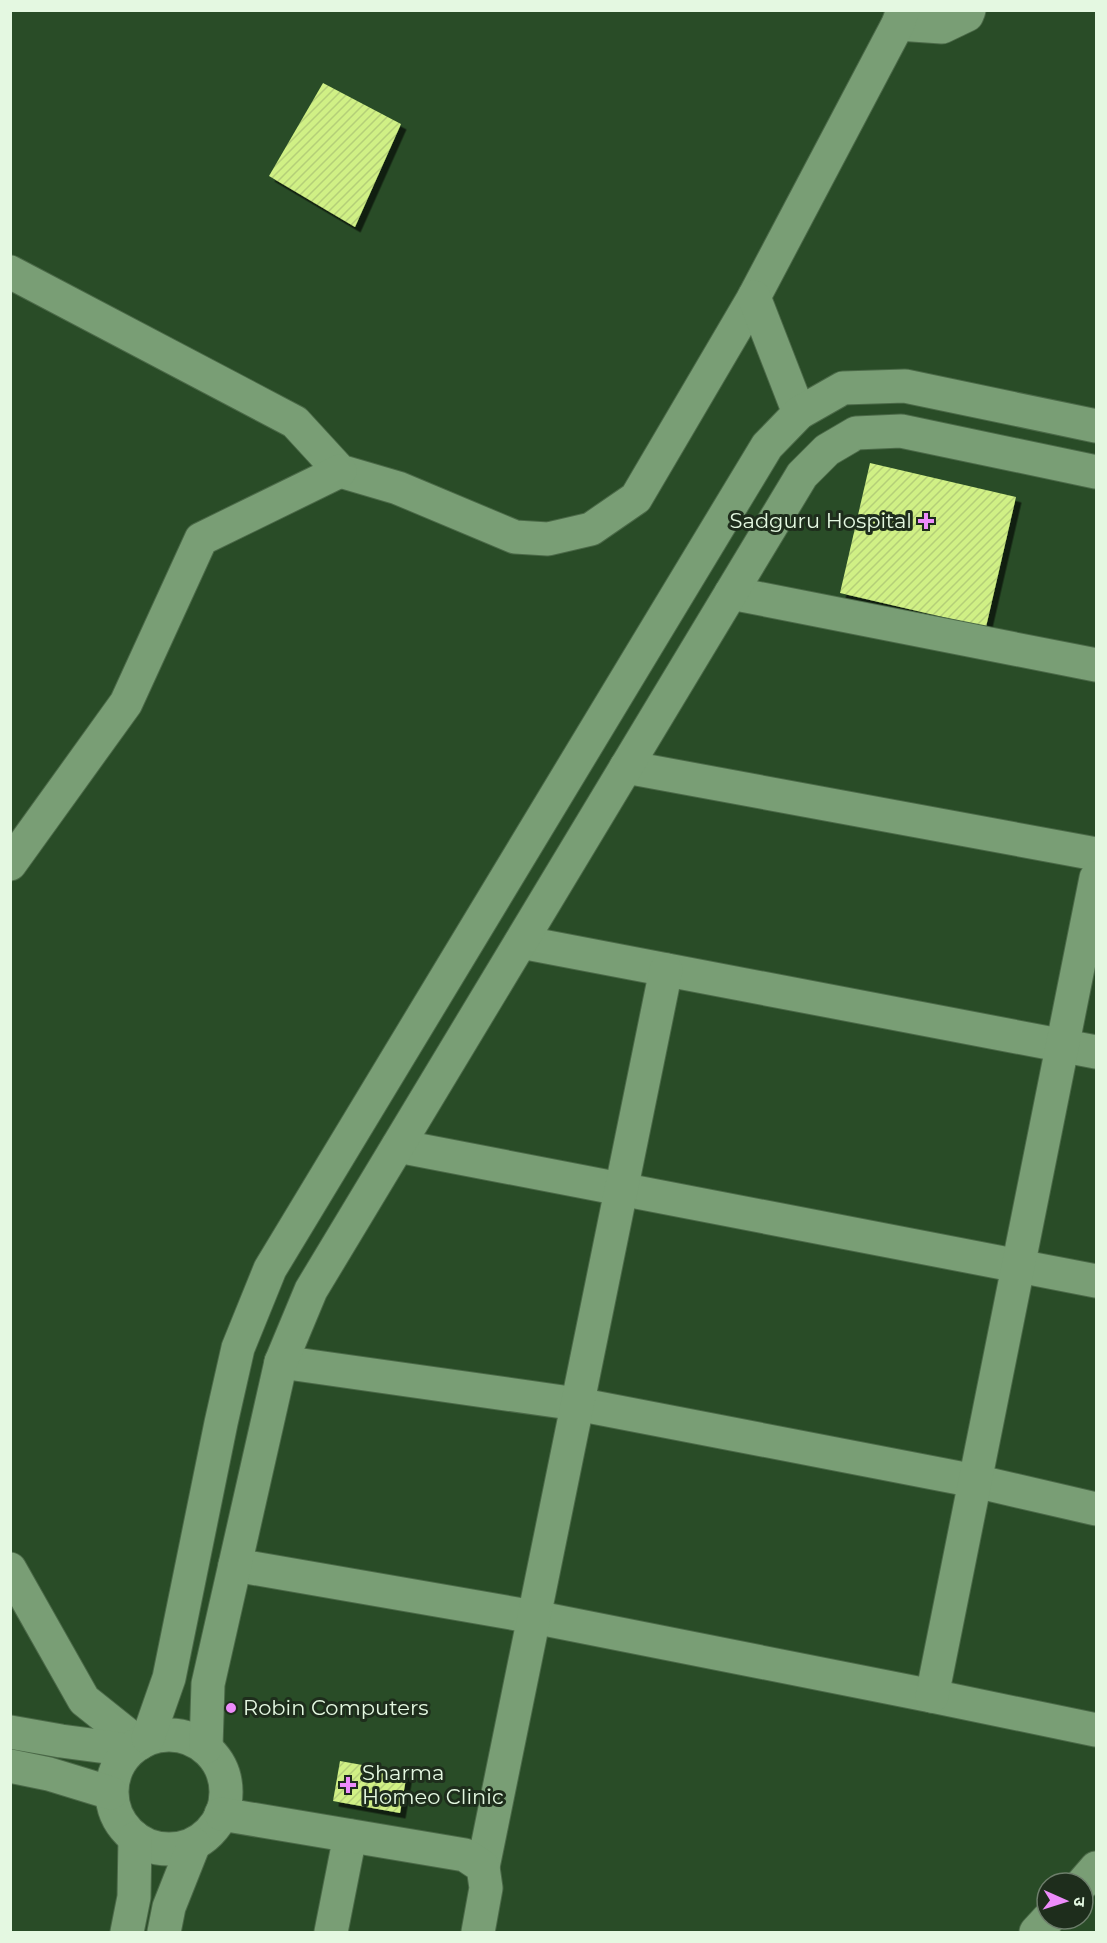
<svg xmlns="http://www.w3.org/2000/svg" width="1107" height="1943" font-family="Montserrat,'Noto Sans Devanagari',sans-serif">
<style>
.building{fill:url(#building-hatch);filter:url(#shadow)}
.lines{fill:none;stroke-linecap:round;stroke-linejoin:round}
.street-casing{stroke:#4b6948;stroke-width:35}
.secondary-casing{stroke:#4b6948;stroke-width:35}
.street{stroke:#799e75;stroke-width:33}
.secondary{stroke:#799e75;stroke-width:33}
.poi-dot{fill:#ed8cfa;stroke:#1e2d1c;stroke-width:2}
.labels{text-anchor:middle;stroke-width:6;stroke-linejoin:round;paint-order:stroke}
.poi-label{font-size:21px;fill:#e4f8e1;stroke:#1e2d1c;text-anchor:start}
</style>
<defs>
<pattern id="building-hatch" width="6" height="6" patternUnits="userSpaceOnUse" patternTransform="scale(1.5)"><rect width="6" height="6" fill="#d0f085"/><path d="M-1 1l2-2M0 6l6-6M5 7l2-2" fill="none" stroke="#b4cf78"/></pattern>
<filter id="shadow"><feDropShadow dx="5.5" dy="5.5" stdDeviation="0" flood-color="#0009"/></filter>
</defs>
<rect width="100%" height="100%" fill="#294c27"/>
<g class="building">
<path d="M323,83L401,124L355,227L269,176Z"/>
<path d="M870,463L1016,497L986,627L840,593Z"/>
<path d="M340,1761L407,1773L400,1813L333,1801Z"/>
</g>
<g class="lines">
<defs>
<g id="street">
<path d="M898,24L942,27L967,15L969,10"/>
<path d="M10,272L295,422L340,471L398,488L515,537L548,539L591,529L636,498L754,297L898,24L903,10"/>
<path d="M754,297L799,413"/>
<path d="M731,593L1096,665"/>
<path d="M626,767L1096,854"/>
<path d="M10,864L126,703L201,539L340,471"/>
<path d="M521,942L1096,1052"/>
<path d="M398,1146L1096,1281"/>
<path d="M281,1362L577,1404L975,1481L1096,1509"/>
<path d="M235,1565L534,1617L932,1696L1096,1730"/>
<path d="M10,1569L84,1700L139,1744"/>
<path d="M932,1696L1096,878"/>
<path d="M483,1867L666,970"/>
<path d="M331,1932L350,1836"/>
</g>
<g id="secondary">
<path d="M10,1732L61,1741L129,1750"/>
<circle cx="169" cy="1792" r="57"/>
<path d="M148,1738L169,1678L221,1423L238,1348L270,1269L767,446L799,413L843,388L905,386L1096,426"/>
<path d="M206,1747L208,1684L281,1362L311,1290L802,475L827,450L856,433L901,431L1096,472"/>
<path d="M10,1766L49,1774L111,1793"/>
<path d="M221,1814L465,1855L483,1867L486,1888L478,1932"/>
<path d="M1083,1883L1096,1868"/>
<path d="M127,1932L134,1897L135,1838"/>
<path d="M164,1932L169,1907L194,1844"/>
<path d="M1036,1932L1048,1919"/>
</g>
</defs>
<use href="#street" class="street-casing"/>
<use href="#secondary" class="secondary-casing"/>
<use href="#street" class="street"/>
<use href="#secondary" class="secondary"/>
</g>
<g class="poi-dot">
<path d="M923 512h6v6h6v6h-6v6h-6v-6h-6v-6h6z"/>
<circle cx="231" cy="1708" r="6"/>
<path d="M345 1776h6v6h6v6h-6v6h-6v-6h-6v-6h6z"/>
</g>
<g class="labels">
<g class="poi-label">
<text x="912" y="528" text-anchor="end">Sadguru Hospital</text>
<text x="243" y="1715">Robin Computers</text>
<text x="362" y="1780">Sharma<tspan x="362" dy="24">Homeo Clinic</tspan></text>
</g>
</g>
<rect width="1107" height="1943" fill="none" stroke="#e4f8e1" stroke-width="24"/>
<g transform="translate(1065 1901) rotate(93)"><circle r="28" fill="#1e2d1c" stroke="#6d7e6b" stroke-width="1.5"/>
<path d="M0-4.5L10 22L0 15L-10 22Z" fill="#ed8cfa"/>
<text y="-9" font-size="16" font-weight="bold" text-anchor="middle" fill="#e4f8e1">उ</text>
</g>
</svg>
